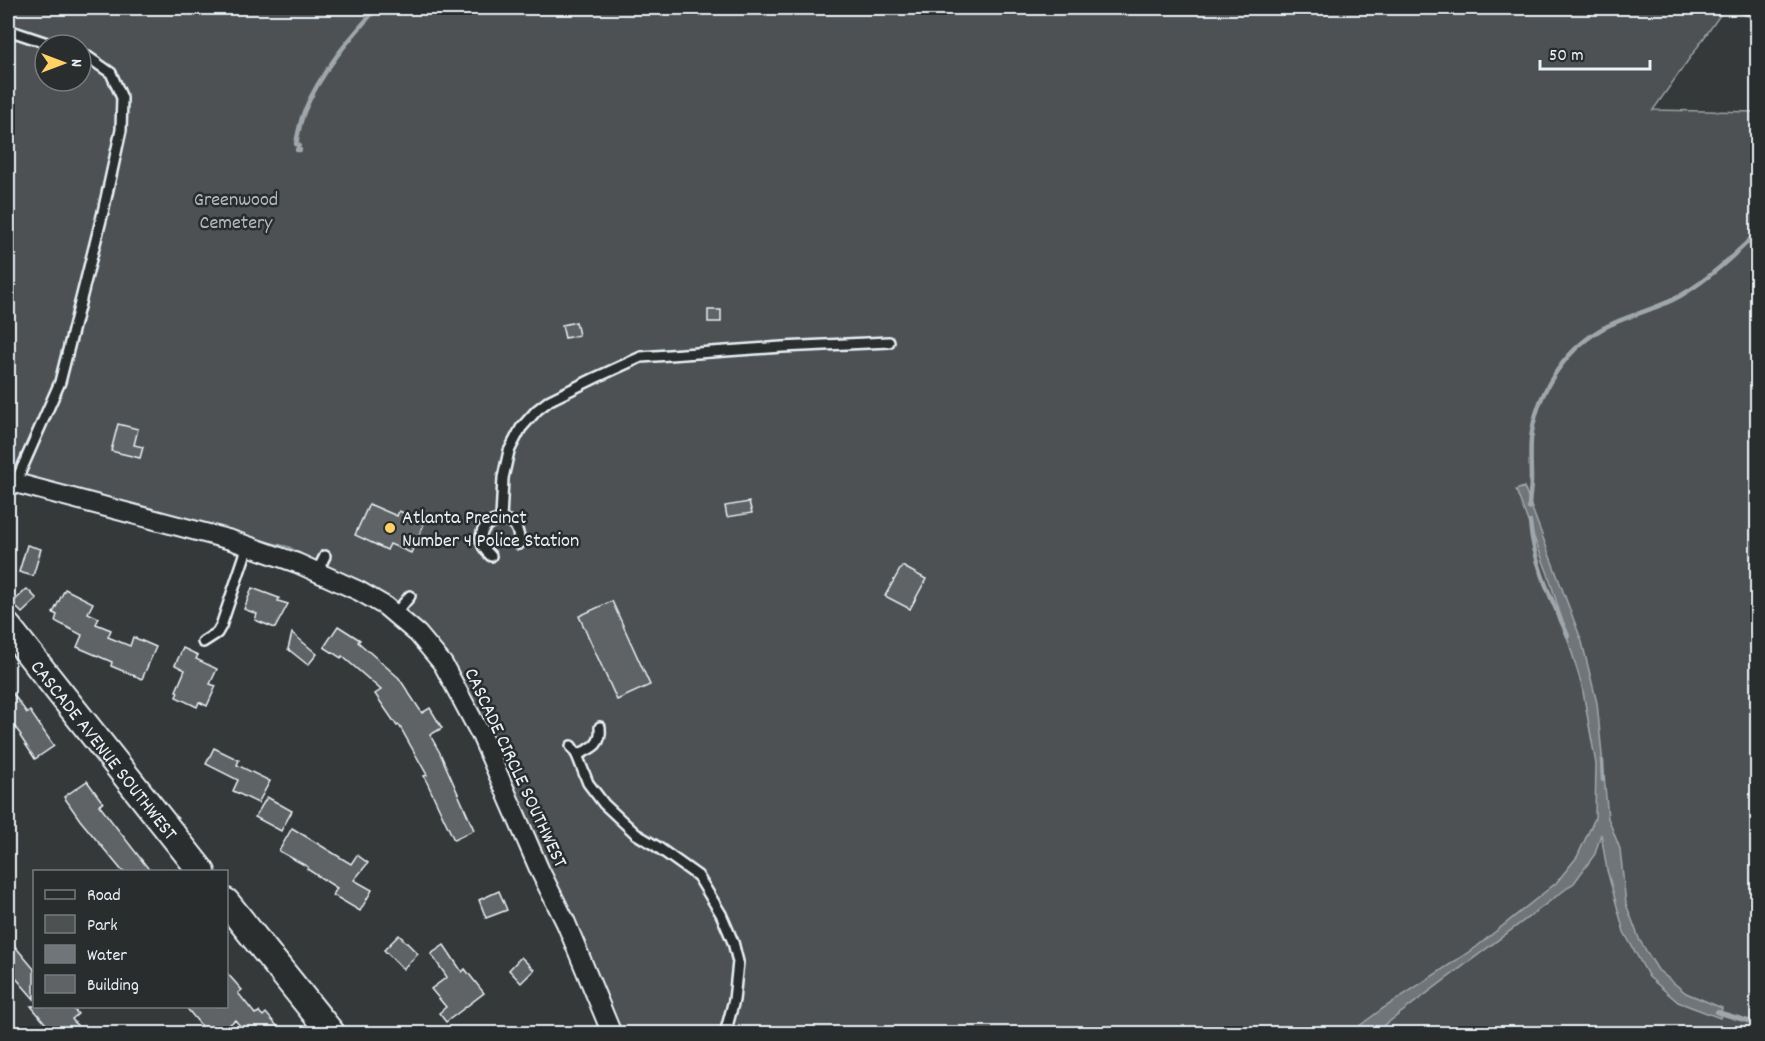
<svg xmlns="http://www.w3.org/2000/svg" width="1765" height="1041" font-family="Dekko,sans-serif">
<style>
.green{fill:#4d5152;stroke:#9aa1a5;stroke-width:1.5;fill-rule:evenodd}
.water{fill:#707579;stroke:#a0a7ac;stroke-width:1.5}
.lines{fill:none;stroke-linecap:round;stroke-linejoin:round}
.stream{stroke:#a0a7ac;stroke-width:4.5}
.building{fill:#5f6365;stroke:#e8f1f8;stroke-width:1.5}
.lane-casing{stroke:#e8f1f8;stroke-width:14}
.street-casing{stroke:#e8f1f8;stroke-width:22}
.secondary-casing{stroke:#e8f1f8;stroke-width:30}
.lane{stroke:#2a2d2e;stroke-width:9}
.street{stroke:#2a2d2e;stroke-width:18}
.secondary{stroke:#2a2d2e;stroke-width:26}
.poi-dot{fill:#ffd166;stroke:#2a2d2e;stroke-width:2}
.labels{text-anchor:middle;stroke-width:5;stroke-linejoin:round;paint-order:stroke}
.park-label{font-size:20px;fill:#b2b9be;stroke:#2a2d2e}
.poi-label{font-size:20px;fill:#e8f1f8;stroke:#2a2d2e;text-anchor:start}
.street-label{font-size:20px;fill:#e8f1f8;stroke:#2a2d2e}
</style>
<rect width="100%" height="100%" fill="#35393a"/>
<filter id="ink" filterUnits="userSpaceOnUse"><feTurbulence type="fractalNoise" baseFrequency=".0167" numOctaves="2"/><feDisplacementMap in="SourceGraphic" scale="12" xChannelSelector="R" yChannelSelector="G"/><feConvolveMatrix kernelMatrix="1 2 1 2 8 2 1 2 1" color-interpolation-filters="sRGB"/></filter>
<g filter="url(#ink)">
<path class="green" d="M8,8H1725L1653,110L1757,112V1033H612L453,686L383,604L289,547L8,481ZM45,45H81V81H45Z"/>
<path class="water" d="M1524,487L1582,642L1597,703L1608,818L1620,849L1626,904L1640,941L1658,970L1686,993L1722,1008L1720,1018L1678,1002L1649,977L1624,932L1607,870L1601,834L1595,854L1574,883L1374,1033H1350L1382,1009L1475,948L1556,883L1577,857L1595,818L1596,764L1582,686L1548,574L1516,490Z"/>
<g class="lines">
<g class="stream">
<path d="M1736,8L1737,11L1758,17"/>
<path d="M300,150H297L299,145L296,144C298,133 300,122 304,112C320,73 349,39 377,8"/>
<path d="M1529,508C1529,498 1531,490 1531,480C1531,466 1530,453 1531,439C1536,395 1562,353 1600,330C1625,315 1654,311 1680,296C1708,280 1734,255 1758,232"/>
<path d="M1530,522C1533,562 1552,600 1568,636"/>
<path d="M1602,761L1603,780"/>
<path d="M1717,1012L1758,1024"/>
</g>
</g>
<g class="building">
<rect x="708" y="310" width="13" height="12"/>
<path d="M576,322L579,335L565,338L562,325Z"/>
<path d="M118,424L138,429L134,445L143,447L140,458L111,451Z"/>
<path d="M749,502L752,513L727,517L725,506Z"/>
<path d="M369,504L397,516L399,511L425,522L411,553L390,544L387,550L355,535Z"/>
<path d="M27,545L41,549L33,576L19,572Z"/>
<path d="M902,566L926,579L910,609L885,596Z"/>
<path d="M252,588L279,598L278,601L288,604L275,628L255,620L257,614L244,609Z"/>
<path d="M27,589L37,599L22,613L12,603Z"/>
<path d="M65,589L93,603L88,613L99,618L96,624L111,630L108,637L130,646L133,637L156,647L142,679L111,666L112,662L77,647L82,635L55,621L57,615L53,613Z"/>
<path d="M612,601L650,685L617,700L579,616Z"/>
<path d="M338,626L360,640L358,642L399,678L422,713L430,708L442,728L430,735L440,753L474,830L454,840L424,776L427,775L399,725L397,726L375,694L381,690L342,656L341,658L324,647Z"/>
<path d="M292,633L317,654L308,665L288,649Z"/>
<path d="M183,648L198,655L196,659L217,669L210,684L216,686L207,706L199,702L197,707L176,697L178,692L176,691L185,670L175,665Z"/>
<path d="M8,687L27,713L30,711L54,746L35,759L20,736L21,735L8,718Z"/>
<path d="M214,748L239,760L237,765L270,781L258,803L233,791L238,780L206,764Z"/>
<path d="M87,781L103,803L99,805L151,872H123L80,820L64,797Z"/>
<path d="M267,797L292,811L281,831L255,817Z"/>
<path d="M292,828L351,864L357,855L368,863L354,880L372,890L360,911L333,895L337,888L307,869L308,867L279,851Z"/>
<path d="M499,891L507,910L486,918L479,900Z"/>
<path d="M399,935L418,954L403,969L384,950Z"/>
<path d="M8,938L34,969V999L8,969Z"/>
<path d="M444,945L462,972L465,969L484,993L446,1022L439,1013L446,1007L431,989L447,977L431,954Z"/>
<path d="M521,957L534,970L521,983L509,970Z"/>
<path d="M226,972L242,990L238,993L255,1014L259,1012L263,1016L266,1013L278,1027L271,1034H247L235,1020L218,1034H208L185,1006H226Z"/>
<path d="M31,1006H71L78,1014L72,1019L84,1034H54Z"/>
</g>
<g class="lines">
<defs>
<g id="lane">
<path d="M8,30L53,45"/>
<path d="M15,484L60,382L103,212L121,130L122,98L111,73L88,57L81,54"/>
<path d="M501,519L503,478L509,451L521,428L537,410L550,400L595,378L641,357L782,347L889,342"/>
<path d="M491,556C457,526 521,498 519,544"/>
<path d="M317,572L325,556"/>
<path d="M395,614L410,596"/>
<path d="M203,642L217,633L221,626L248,546"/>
<path d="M571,746L577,755L588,783L604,804L636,834L656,846L698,876L721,914L733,942L738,962L734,1000L725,1034"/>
<path d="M577,755C592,748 602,745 600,727"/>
</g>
<path id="street" d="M8,481L231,540L297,563L359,591L385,606L418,634L443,664L481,735L540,871L566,923L612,1034"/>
<g id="secondary">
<path id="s1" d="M8,627L202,872"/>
<path d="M226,902L332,1034"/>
</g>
</defs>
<use href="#lane" class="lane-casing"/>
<use href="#street" class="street-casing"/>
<use href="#secondary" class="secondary-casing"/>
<use href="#lane" class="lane"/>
<use href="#street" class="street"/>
<use href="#secondary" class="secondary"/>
</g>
</g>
<circle class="poi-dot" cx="390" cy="528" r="6"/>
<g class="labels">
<g class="park-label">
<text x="236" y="205">Greenwood<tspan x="236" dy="23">Cemetery</tspan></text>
</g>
<g class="poi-label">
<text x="402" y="523">Atlanta Precinct<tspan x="402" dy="23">Number 4 Police Station</tspan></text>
</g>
<g class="street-label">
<text dy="7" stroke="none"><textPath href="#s1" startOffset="156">CASCADE AVENUE SOUTHWEST</textPath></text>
<text transform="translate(517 767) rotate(65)" y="7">CASCADE CIRCLE SOUTHWEST</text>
</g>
</g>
<rect width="1765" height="1041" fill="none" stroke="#2a2d2e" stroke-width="30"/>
<rect x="15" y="15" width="1735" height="1011" fill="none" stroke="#e8f1f8" stroke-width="2" filter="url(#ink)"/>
<rect x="33" y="870" width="195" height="138" fill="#2a2d2e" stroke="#767b7f" stroke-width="1.5"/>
<rect x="45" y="890" width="30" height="9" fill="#2a2d2e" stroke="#767b7f" stroke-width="1.5"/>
<text x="87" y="900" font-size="18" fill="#e8f1f8">Road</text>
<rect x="45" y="915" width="30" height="18" fill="#4d5152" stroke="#767b7f" stroke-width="1.5"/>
<text x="87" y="930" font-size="18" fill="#e8f1f8">Park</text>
<rect x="45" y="945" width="30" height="18" fill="#707579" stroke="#767b7f" stroke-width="1.5"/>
<text x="87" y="960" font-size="18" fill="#e8f1f8">Water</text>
<rect x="45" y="975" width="30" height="18" fill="#5f6365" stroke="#767b7f" stroke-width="1.5"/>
<text x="87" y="990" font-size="18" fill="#e8f1f8">Building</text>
<g transform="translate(63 63) rotate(90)"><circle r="28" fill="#2a2d2e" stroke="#767b7f" stroke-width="1.5"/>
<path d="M0-4.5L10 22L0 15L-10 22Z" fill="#ffd166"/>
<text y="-9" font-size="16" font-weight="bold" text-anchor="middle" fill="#e8f1f8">N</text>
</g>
<path d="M1540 60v9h110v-9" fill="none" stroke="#e8f1f8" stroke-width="3"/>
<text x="1549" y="60" font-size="18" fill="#e8f1f8" stroke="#2a2d2e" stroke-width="4.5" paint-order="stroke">50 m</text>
</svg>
